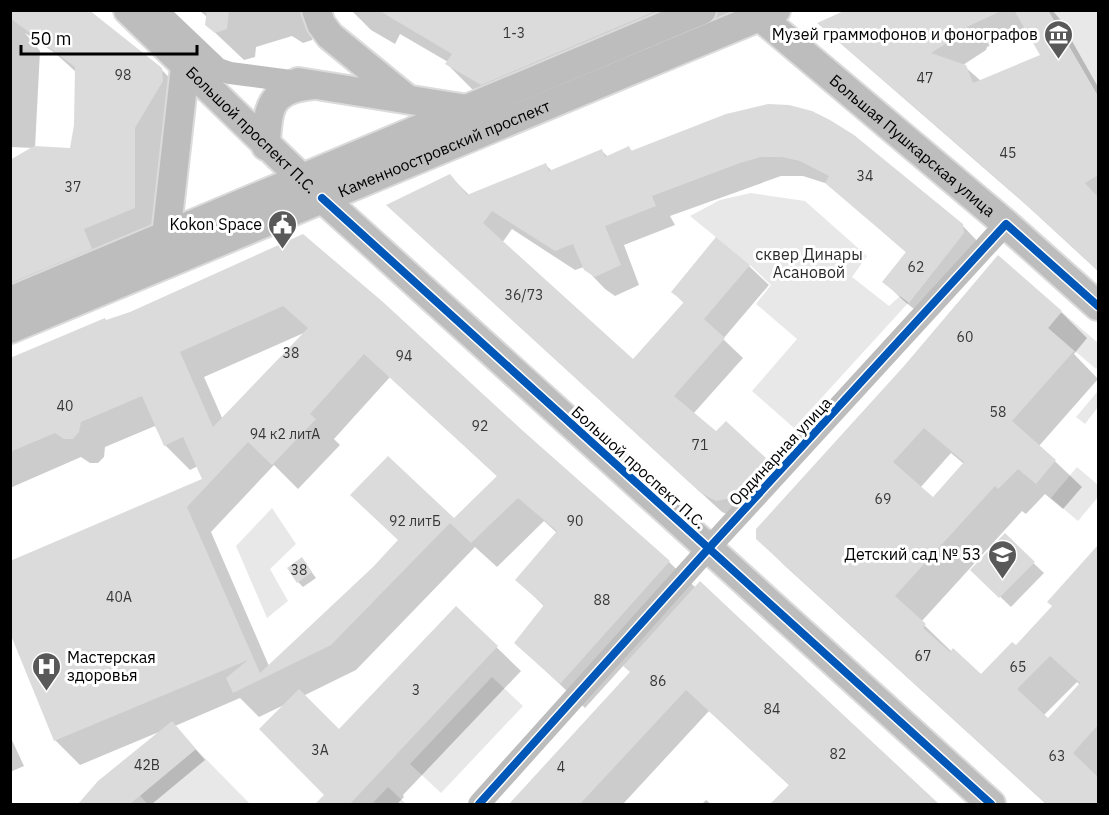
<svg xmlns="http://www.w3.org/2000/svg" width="1109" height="815" font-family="'IBM Plex Sans',sans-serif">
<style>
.green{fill:#e8e8e8}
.shadow{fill:#0003;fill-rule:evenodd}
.building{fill:#dbdbdb;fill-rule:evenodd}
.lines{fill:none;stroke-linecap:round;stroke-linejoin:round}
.major-casing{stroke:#dbdbdb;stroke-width:32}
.minor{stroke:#bdbdbd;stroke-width:22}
.major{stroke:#bdbdbd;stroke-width:28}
.cycleway-casing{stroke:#fff;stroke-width:11}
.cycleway{stroke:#0057b8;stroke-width:8}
.labels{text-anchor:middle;stroke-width:6;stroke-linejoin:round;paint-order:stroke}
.number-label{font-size:14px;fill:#373737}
.poi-label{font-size:16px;fill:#000;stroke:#fff;text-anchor:end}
.street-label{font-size:16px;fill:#000;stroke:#fff}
.park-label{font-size:16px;fill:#2c2c2c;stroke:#fff}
</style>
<rect width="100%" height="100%" fill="#fff"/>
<g class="green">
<path d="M1048,11H1098V96Z"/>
<path d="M751,193L805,201L867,256L852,277L889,306L900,296L909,302L794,428L752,391L797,339L756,304L771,285L750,265L690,216L720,200Z"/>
<path d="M1062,312L1098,343V367L1096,369L1048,328Z"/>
<path d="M1098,391V407L1085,424L1076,417Z"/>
<path d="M1077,467L1098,485V497L1078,521L1051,498Z"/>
<path d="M272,508L296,544L270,569L288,601L267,618L236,546Z"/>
<path d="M492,677L523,706L441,793L410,764Z"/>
<path d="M196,749L250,804H148L140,796Z"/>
<path d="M388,787L406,804H372Z"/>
</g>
<g class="shadow">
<path d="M10,10L161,69L187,96L189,108L161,154V234L10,322V170L34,148L10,147ZM25,33L55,53L76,72L75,125L71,150L35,148L40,51Z"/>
<path d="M199,10H309L314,30L312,40L303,43L292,36L256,47L255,57L244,60L207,25L208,18Z"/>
<path d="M351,10H763L475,92L447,64L448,62L400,34L395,44L371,30Z"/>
<path d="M850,10H1052L1059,18L1098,87V271L1032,210L839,42L820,23ZM1013,34L1030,36L1042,55L981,81L963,65L986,50L987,47Z"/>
<path d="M727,115L962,225L981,245L929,321L904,301L884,282L907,253L828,184L803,176H781L670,216L675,225L624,245L639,285L615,296L605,289L584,267L575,270L512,229L502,243L633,361L685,304L673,292L749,266L769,285L723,339L743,358L693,414L716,433L726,423L784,479L737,519L722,512L408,224L450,176L469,195L546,165L552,171L601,150L608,157L629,148L633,152Z"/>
<path d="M303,236L669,562L696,588L700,584L936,804H772L790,786L709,711L623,804H511L632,672L624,665L585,708L516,643L545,607L517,580L557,533L544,521L497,567L475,547L356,670L303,696L339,731L456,608L521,671L403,795L404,797L397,804H317L326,795L284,705L259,717L240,698L175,726L205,760L152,804H80L99,782L159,732L80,765L55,740L10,629L204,480L198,466L190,470L165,445L155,426L105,447L104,457L98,463H90L81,457L10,488V359L130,313ZM306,332L223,420L204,377ZM390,377L498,477L454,520L374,568L269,666L211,532L274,465L298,489L340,445L334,439Z"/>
<path d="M1061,312L1087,338L1074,354L1098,379L1039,446L1082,487L1063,509L1045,494L1026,514L1022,511L921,622L952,652L981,676L1016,647L1054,606L1090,557L1098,565V804H1046L784,565L758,538ZM951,453L964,464L933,499L920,488ZM1077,682L1080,685L1048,721L1043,716Z"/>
<path d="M1005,536L1044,573L1011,607L972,570Z"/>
<path d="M302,559L316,578L303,587L298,582Z"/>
<path d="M10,736L24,766L10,772Z"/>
<path d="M706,800L711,804H702Z"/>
</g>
<g class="building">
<path d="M10,10H89L162,68L163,81L135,128V208L84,229L92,249L10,283V160L34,146L70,148L74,125L75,67L10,18Z"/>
<path d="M207,10H229L227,29L215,33L205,25Z"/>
<path d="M378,10H658L481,85L445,64L452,54Z"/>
<path d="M846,10H1003L967,27V30L931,53L966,65L973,83L1040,55L1014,10H1048L1098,96V175L1085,183L1098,197V271L1011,191L817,23Z"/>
<path d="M768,104L789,105L812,111L830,120L854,135L963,224L964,233L909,303L882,282L906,252L825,183L829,176L800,161L782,157H761L740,163L652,196L656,206L605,226L621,265L595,277L584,270L573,244L555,251L492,211L483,223L633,359L684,302L671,292L716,237L750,265L704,319L725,338L674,396L716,431L726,421L766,458L734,495L726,499L716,501L701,493L386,205L450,174L467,195L546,163L549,171L602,149L605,157L629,146L631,151L726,114Z"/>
<path d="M303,234L383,302L522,430L670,561L560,684L514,643L544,605L515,580L557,531L518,498L471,543L450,523L331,645L233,693L226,678L248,660L54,741L10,633V561L202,479L183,437L164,446L142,396L81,422L79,432L73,439H64L55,433L10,452V358L105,318L106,320L130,312ZM283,306L308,328L213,427L180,352ZM364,354L497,476L454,518L388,456L350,495L398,540L373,567L260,673L187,507L248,442L272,465L316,419L310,414Z"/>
<path d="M998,255L1062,311L1048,328L1074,351L1012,421L1056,460L1036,484L1018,469L998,489L995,486L895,596L926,624L923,628L950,652L953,648L981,674L1012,642L1016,645L1052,606L1047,602L1098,545V725L1073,753L1098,777V804H1046L756,539V529L904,366ZM924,428L964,462L933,497L893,462ZM1050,656L1080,683L1048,718L1017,689Z"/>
<path d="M1005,533L1035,562L999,598L970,570Z"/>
<path d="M302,557L312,572L297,583L287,568Z"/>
<path d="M700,581L735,614L939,804H770L789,785L686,690L580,804H509L630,672L623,666Z"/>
<path d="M456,606L498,646L350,804H315L324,795L259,729L299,689L339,729Z"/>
<path d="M172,721L196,749L130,804H78L98,781Z"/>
</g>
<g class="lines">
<defs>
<g id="major">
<path id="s1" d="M128,10L322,198L991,804"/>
<path d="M316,10L321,24L330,36L406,98"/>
<path id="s2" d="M752,10L1006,224L1098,306"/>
<path d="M298,82L467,109"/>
<path d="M266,146C267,107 270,89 313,85"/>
<path d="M166,236L185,67"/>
<path d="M10,301L702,10"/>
<path id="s3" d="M10,329L776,10"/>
</g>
</defs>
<use href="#major" class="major-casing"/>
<g class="minor">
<path d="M156,10L218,69L230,73L298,82"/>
<path d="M479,804L709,548L1006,224"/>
</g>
<use href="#major" class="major"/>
<defs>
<g id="cycleway">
<path d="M322,198L991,804"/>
<path d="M479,804L709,548L1006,224L1098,306"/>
</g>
</defs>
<use href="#cycleway" class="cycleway-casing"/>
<use href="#cycleway" class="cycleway"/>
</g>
<defs>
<symbol id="museum-pin" viewBox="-11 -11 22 30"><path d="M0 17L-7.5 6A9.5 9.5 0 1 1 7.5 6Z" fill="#595959" stroke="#fff"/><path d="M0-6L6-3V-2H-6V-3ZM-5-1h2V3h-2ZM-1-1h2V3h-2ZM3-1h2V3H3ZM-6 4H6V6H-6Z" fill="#fff"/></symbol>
<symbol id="civic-pin" viewBox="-11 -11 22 30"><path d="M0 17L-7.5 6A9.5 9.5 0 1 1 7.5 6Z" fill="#595959" stroke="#fff"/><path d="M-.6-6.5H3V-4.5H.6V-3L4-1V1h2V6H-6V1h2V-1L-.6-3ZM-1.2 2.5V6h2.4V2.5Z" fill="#fff"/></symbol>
<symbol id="school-pin" viewBox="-11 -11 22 30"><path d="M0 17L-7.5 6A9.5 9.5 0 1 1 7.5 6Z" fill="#595959" stroke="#fff"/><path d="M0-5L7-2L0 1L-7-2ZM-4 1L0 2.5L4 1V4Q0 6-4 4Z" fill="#fff"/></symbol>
<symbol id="hospital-pin" viewBox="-11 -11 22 30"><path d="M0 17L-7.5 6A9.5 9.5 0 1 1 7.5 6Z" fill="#595959" stroke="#fff"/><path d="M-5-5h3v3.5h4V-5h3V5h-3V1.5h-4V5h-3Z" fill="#fff"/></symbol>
</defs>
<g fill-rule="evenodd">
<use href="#museum-pin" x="1042" y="18" width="33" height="45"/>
<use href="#civic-pin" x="266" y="208" width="33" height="45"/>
<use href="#school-pin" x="986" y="538" width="33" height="45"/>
<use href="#hospital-pin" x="30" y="650" width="33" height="45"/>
</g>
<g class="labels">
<g class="number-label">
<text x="514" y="38">1-3</text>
<text x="123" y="80">98</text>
<text x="925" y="83">47</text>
<text x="1008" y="158">45</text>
<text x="865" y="181">34</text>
<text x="73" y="192">37</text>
<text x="916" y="272">62</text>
<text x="524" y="300">36/73</text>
<text x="965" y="342">60</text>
<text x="291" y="358">38</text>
<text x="404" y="361">94</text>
<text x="65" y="411">40</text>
<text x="998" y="417">58</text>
<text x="480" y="431">92</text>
<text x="285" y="439">94 к2 литА</text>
<text x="700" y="450">71</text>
<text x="883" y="504">69</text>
<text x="415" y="526">92 литБ</text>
<text x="575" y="526">90</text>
<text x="299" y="575">38</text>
<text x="119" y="602">40А</text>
<text x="602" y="605">88</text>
<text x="923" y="661">67</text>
<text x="1018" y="672">65</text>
<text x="658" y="686">86</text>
<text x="416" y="695">3</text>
<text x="772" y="714">84</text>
<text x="320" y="755">3А</text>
<text x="838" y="759">82</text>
<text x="1057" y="761">63</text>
<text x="147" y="770">42В</text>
<text x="561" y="772">4</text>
</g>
<g class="poi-label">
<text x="1038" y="40">Музей граммофонов и фонографов</text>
<text x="262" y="230">Kokon Space</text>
<text x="981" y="560">Детский сад № 53</text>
<text x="67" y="663" text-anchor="start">Мастерская<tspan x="67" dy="18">здоровья</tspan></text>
</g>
<g class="street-label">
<text dy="6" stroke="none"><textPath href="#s1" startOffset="172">Большой проспект П.С.</textPath></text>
<text dy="6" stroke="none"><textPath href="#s2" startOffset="210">Большая Пушкарская улица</textPath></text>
<text dy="6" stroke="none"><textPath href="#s3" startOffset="470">Каменноостровский проспект</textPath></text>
<text transform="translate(780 451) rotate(-47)" y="6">Ординарная улица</text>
<text transform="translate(639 467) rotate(42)" y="6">Большой проспект П.С.</text>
</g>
<g class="park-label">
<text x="809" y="260">сквер Динары<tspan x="809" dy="18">Асановой</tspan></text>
</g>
</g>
<rect width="1109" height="815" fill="none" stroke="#000000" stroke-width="24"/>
<path d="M21 45v9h176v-9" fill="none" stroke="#000000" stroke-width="3"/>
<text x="30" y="45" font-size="18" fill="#000000" stroke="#ffffff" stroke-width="4.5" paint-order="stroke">50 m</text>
</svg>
